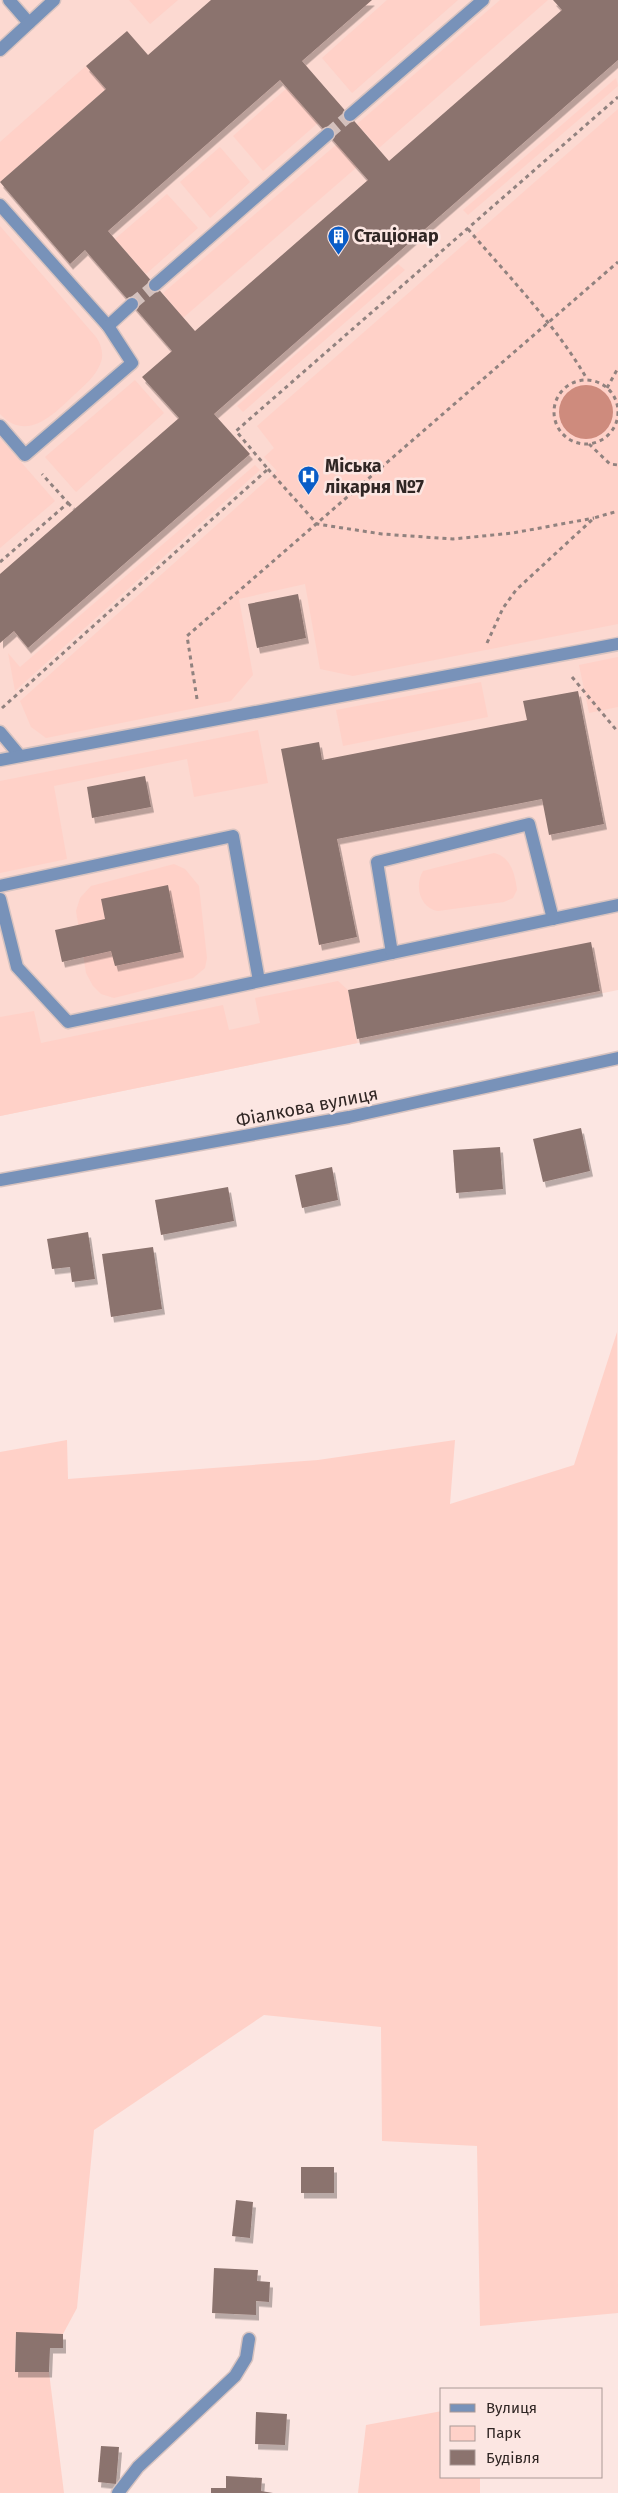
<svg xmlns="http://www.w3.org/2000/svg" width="618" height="2493" font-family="'Fira Sans',sans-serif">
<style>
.built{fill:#fcd9d1}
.green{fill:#ffd1c8}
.water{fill:#ce8b7d}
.building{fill:#8b736e;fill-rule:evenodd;filter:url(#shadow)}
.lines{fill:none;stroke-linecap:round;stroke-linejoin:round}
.minor-tunnel{stroke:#d3c0bc;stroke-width:12;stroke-dasharray:12 6;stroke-linecap:butt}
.minor-casing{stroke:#d7c3c0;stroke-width:15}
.path{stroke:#91827f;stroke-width:3;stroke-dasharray:4 4;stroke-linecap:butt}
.minor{stroke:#7892b9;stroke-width:12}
.labels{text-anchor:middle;stroke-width:5;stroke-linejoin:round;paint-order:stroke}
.poi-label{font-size:18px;font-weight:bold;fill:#302624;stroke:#fce6e2;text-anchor:start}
.street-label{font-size:18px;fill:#302624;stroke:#fce6e2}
</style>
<defs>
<filter id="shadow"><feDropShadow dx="3" dy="5.5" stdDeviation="0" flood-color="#0004"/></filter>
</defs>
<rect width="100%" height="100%" fill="#fce6e2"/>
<path class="built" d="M0,0H618V990L0,1116Z"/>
<g class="green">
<path d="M129,0H178L150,24Z"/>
<path d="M387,0H458L352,93L322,58Z"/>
<path d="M500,0H548L379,148L357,124Z"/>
<path d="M86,66L106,89L0,182V142Z"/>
<path d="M616,78L618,86L468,215L463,210Z"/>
<path d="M287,88L318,123L263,171L233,136Z"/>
<path d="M618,109V624L353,676L320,669L305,584L239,599L253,675L231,701L46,738L31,727L20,701L277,471L264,457L274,448L257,426Z"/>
<path d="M337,144L357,167L183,318L163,293Z"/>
<path d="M220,147L250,182L210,218L180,182Z"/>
<path d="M167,194L198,228L146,274L115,239Z"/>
<path d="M0,226L96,337C101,344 104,354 101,362C96,376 85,385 74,395C54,414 27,443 0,414Z"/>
<path d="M398,264L405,270L243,412L237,406Z"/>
<path d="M135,380L164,413L76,492L45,457Z"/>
<path d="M0,438L55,501L0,548Z"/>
<path d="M255,465L260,470L15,691L8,653L20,667Z"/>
<path d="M618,657V707L589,713L579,665Z"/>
<path d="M481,682L488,717L343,746L336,710Z"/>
<path d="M258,730L268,783L194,797L187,759L54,786L67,859L0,873V781Z"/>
<path d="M494,853C511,857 515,874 517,890L513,898L504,902L438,911C420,908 414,886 423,871Z"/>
<path d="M174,864L185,869L199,886L207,958L205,968L193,978L114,998L101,994L93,986L86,973L76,911L80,898L91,886Z"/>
<path d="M338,981L348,990L357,1043L0,1116V1017L34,1011L41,1043L223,1005L229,1030L260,1023L255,998Z"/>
<path d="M617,1332L618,2313L480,2326L477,2146L382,2141L381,2027L264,2015L94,2130L77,2308L63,2334L16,2333L15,2371L49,2372L64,2493H0V1452L67,1440L68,1479L318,1460L455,1440L450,1504L574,1465Z"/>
<path d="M442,2411V2477H480V2493H358L366,2425Z"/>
</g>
<circle class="water" cx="586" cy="412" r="27"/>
<g class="building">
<path d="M211,0H372L302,61L389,161L562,10L553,0H618V60L214,414L250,454L28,648L14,631L0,643V574L179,418L142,377L172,351L85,250L70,264L0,182L106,89L86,66L127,31L148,55ZM280,80L368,180L195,331L108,231Z"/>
<path d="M298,594L306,638L257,648L248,604Z"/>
<path d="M578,691L604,824L549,835L542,799L337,839L357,937L319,945L281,749L319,742L322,760L527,720L523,701Z"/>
<path d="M145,776L151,807L92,818L87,787Z"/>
<path d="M168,885L181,952L115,966L111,951L62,962L55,930L105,919L101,899Z"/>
<path d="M591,942L600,991L357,1039L348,990Z"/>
<path d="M581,1128L590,1171L543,1182L533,1139Z"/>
<path d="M500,1147L503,1189L456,1193L453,1150Z"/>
<path d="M332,1167L338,1200L302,1208L295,1175Z"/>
<path d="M228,1187L234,1221L161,1235L155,1200Z"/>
<path d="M88,1232L95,1279L72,1282L70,1267L52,1269L47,1239Z"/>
<path d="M153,1247L162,1309L111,1317L102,1254Z"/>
<rect x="301" y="2167" width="33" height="26"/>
<path d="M236,2200L253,2202L250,2238L232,2236Z"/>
<path d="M214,2268L258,2270L257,2281L270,2282L269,2302L256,2301V2315L212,2313Z"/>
<path d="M16,2332L63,2334V2348H50L49,2372H15Z"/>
<path d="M256,2412L287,2414L285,2445L255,2444Z"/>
<path d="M101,2446L119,2447L116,2484L98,2482Z"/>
<path d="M226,2476L262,2478L261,2491L273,2493H211V2488H226Z"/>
</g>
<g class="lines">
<g class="minor-tunnel">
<path d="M328,134L350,115"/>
<path d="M132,304L155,285"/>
</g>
<defs>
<g id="minor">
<path d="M9,0L29,23"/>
<path d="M0,50L54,0"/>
<path d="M350,115L483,0"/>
<path d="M0,205L108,326L132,304"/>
<path d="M155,285L328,134"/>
<path d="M0,426L25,455L132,363L108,326"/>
<path d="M0,732L20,756"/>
<path d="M0,760L618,644"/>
<path d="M0,886L233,836L259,981"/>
<path d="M0,899L17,967L68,1022L618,905"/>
<path d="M392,953L377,862L529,824L553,919"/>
<path d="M0,1180L349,1117L618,1058"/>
<path d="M118,2493L138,2467L235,2376L246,2358L249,2339"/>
</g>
</defs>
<use href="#minor" class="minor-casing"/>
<g class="path">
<path d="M468,229C509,277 555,324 587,379"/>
<circle cx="586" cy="412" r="32"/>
<path d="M607,388L618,368"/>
<path d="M589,444L610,464L618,465"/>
<path d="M268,469L317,524L382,534L453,539L513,533L594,518"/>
<path d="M68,503L74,509"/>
<path d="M0,562L68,503L42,474"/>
<path d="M487,643L503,608L516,590L594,518L618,511"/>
<path d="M572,677L618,732"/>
<path d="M197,699L187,636L618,262"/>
<path d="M2,708L268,469L236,431L618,97"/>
</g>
<use href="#minor" class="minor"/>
</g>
<defs>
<symbol id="building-pin" viewBox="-11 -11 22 30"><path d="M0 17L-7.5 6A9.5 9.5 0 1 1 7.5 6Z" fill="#0a5dc7" stroke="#fce6e2"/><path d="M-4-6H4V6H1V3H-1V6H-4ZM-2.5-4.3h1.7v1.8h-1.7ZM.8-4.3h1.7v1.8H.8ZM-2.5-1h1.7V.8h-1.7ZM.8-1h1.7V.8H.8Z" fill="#fff"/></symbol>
<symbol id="hospital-pin" viewBox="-11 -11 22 30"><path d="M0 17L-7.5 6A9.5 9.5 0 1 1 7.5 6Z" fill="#0a5dc7" stroke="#fce6e2"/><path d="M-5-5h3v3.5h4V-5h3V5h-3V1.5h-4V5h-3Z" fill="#fff"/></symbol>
</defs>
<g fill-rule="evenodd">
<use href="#building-pin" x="326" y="224" width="25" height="34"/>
<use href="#hospital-pin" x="296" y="464" width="25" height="34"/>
</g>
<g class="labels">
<g class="poi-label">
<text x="354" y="242">Стаціонар</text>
<text x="325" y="472">Міська<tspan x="325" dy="21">лікарня №7</tspan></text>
</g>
<g class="street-label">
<text transform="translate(307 1107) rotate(-11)" y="6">Фіалкова вулиця</text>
</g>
</g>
<rect x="440" y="2388" width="162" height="90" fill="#fce6e2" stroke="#aa9996"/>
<rect x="450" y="2404" width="25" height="8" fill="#7892b9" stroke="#aa9996"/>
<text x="486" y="2413" font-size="15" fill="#302624">Вулиця</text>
<rect x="450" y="2426" width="25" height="15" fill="#ffd1c8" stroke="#aa9996"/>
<text x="486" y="2438" font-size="15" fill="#302624">Парк</text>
<rect x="450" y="2450" width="25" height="15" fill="#8b736e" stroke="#aa9996"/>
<text x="486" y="2463" font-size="15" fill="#302624">Будівля</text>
</svg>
